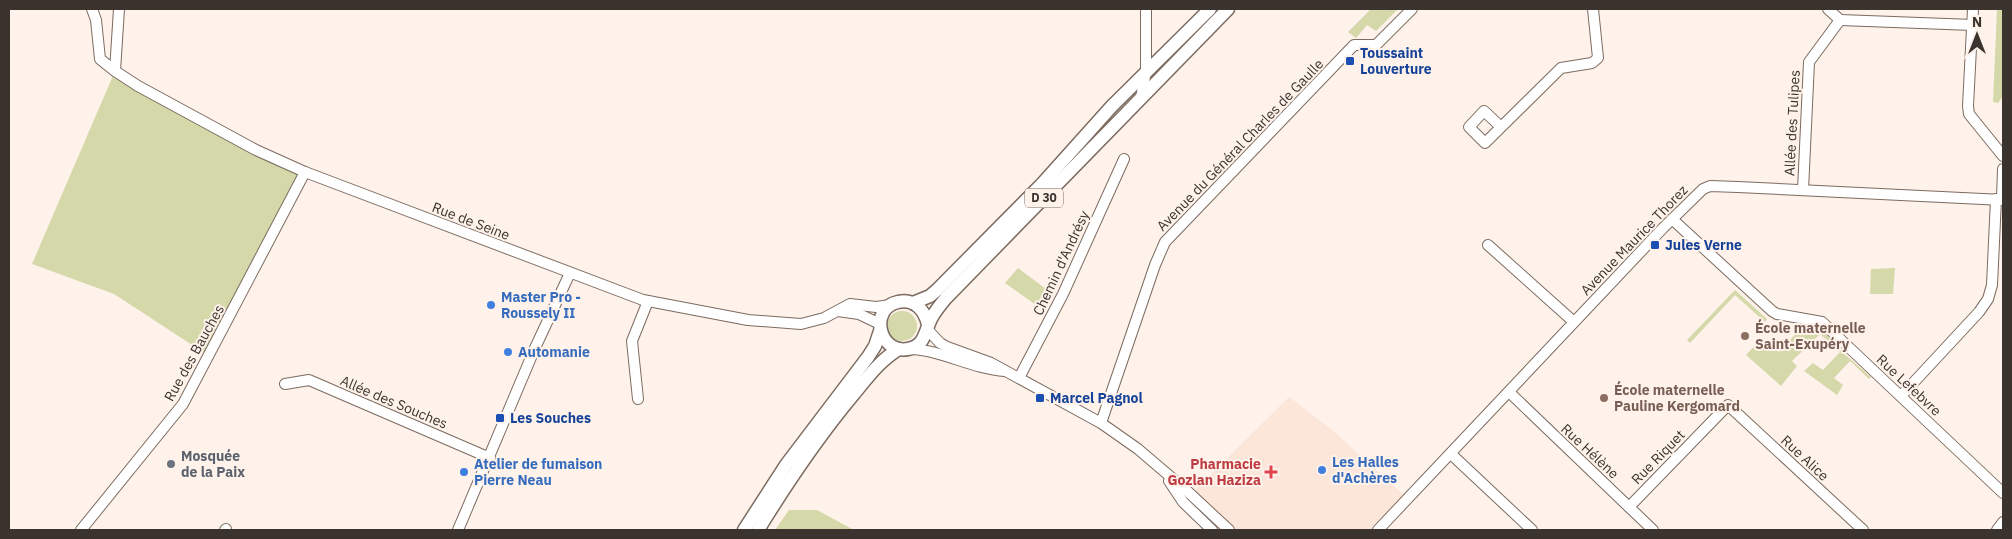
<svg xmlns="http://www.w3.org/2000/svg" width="2012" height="539" font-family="'IBM Plex Sans',sans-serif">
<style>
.commercial{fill:#fce5d9}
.green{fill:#d5d8a9}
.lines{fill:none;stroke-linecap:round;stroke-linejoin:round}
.minor-casing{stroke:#7c6b60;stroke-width:12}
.major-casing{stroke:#7c6b60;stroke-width:15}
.minor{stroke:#fff;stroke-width:10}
.major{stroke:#fff;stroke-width:12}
.transit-dot{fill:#1a4fb4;stroke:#fef2ea;stroke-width:2}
.shop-dot{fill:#3f7fe0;stroke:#fef2ea;stroke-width:2}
.education-dot{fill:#8d6e63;stroke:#fef2ea;stroke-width:2}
.worship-dot{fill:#6b7280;stroke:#fef2ea;stroke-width:2}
.health-dot{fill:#e0444e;stroke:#fef2ea;stroke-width:2}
.labels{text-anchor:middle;stroke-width:4;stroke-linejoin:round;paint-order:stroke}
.shield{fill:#fef2ea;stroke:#756c66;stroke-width:1}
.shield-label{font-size:12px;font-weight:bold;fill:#3a332e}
.transit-label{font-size:14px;font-weight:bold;fill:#164399;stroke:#fef2ea;text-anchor:start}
.street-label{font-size:14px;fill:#3a332e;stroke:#fef2ea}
.shop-label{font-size:14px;font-weight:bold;fill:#366cbe;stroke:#fef2ea;text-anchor:start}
.education-label{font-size:14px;font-weight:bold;fill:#785e54;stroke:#fef2ea;text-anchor:start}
.worship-label{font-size:14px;font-weight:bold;fill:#5b616d;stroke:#fef2ea;text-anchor:start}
.health-label{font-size:14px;font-weight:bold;fill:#be3a42;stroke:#fef2ea;text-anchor:end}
</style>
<rect width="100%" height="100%" fill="#fef2ea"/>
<path class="commercial" d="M1289,397L1331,429L1408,499L1378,530H1212L1183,502Z"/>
<g class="green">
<path d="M1371,9H1398L1376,31L1367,25L1356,38L1348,32Z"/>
<path d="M1997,9H2003V96L1998,103L1993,102Z"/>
<path d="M115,71L305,172L209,356L114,294L32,264Z"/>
<path d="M1018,268L1046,289L1036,305L1005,283Z"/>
<path d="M1895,268L1893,294H1870L1871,269Z"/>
<path d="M1735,290L1767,319L1765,322L1735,295L1690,343L1687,340Z"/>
<circle cx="902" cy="326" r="15"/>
<path d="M1802,327L1821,329L1842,350V352L1871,377L1869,379L1850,361L1834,378L1843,385L1837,395L1804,371L1813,363L1823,370L1840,352L1820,334L1792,361L1797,366L1781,386L1746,355L1762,338L1779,352Z"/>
<path d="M789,510H817L854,530H775Z"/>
</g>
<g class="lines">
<defs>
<g id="minor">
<path d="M92,9L96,20L100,59L115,71L138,86L256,150L305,172L643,300L748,320L801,324L824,318L850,304L876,307L891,305"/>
<path d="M1828,9L1840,20"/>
<path d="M1973,9L1968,106L1969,114L2003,156"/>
<path d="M1840,20L1973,25"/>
<path d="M115,71L119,9"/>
<path d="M1141,98L1146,71V9"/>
<path d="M1501,127L1484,111L1469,127L1485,143L1561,68L1592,63L1598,58L1593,9"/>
<path d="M1803,190L1809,62L1840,20"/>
<path d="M2002,199L2003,169"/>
<path d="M1672,219L1772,311L1777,314L1822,322L2003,493"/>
<path d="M1488,245L1574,322"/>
<path d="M838,311L859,314L880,324"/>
<path d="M927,329L940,343L947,347L991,363L1101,423L1138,449L1186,490L1229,530"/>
<path d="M910,349C942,350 972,369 1005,371"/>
<path d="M1019,378L1063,294L1124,159"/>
<path d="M285,384L309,380L490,458"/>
<path d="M1509,392L1653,530"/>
<path d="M1901,396L1979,312L1988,299L1992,285L1996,199"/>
<path d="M638,399L632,341L648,301"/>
<path d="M1101,423L1155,265L1165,242L1354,45H1376L1412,9"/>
<path d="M1451,454L1532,530"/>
<path d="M1169,481L1183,502L1212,530"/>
<path d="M1629,507L1728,405L1863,530"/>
<path d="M81,530L183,404L305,172"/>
<path d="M225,530L226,529"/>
<path d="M458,530L535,348L570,273"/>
<path d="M1378,530L1663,228L1703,189L1710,186L1738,187L2003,200"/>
<path d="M1997,530L2003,522"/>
</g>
<g id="major">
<path d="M913,303L930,296L937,290L1042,184L1112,106L1210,9"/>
<path d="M928,325C925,310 914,298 898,302C869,308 878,354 908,349C926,346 925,329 932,317C936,310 941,304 946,298L1228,9"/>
<path d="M744,530L786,465L868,357L875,346L880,331"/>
<path d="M758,530C787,483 818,437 853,395C867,378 880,360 899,349"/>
</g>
</defs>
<use href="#minor" class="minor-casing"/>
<use href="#major" class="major-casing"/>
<use href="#minor" class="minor"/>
<use href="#major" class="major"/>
</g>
<g class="transit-dot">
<rect x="1345" y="56" width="10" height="10" rx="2.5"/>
<rect x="1650" y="240" width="10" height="10" rx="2.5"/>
<rect x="1035" y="393" width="10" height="10" rx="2.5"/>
<rect x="495" y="413" width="10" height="10" rx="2.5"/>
</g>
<g class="shop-dot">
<circle cx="491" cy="305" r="5"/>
<circle cx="508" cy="352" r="5"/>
<circle cx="1322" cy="470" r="5"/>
<circle cx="464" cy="472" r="5"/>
</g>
<g class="education-dot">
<circle cx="1745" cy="336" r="5"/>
<circle cx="1604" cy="398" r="5"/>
</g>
<circle class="worship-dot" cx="171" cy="464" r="5"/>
<path class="health-dot" d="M1268.5 464.5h5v5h5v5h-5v5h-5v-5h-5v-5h5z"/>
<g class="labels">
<rect class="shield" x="1025" y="188.5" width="38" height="19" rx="4"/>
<g class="shield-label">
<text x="1044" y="202">D 30</text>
</g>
<g class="transit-label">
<text x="1360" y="58">Toussaint<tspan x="1360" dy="16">Louverture</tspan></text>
<text x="1665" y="250">Jules Verne</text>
<text x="1050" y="403">Marcel Pagnol</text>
<text x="510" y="423">Les Souches</text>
</g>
<g class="street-label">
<text transform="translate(1792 123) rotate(-87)" y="5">Allée des Tulipes</text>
<text transform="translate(1240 145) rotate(-46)" y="5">Avenue du Général Charles de Gaulle</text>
<text transform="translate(471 221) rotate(21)" y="5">Rue de Seine</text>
<text transform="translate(1634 240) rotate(-46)" y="5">Avenue Maurice Thorez</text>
<text transform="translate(1061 263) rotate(-65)" y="5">Chemin d'Andrésy</text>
<text transform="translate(194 353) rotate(-61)" y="5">Rue des Bauches</text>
<text transform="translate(1909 385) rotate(43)" y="5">Rue Lefebvre</text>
<text transform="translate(394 402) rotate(23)" y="5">Allée des Souches</text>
<text transform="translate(1590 451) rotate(43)" y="5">Rue Hélène</text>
<text transform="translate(1658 457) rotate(-46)" y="5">Rue Riquet</text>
<text transform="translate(1805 458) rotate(43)" y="5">Rue Alice</text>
</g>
<g class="shop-label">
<text x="501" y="302">Master Pro -<tspan x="501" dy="16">Roussely II</tspan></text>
<text x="518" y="357">Automanie</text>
<text x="1332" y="467">Les Halles<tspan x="1332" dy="16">d'Achères</tspan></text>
<text x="474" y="469">Atelier de fumaison<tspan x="474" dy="16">Pierre Neau</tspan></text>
</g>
<g class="education-label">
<text x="1755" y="333">École maternelle<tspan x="1755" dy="16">Saint-Exupéry</tspan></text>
<text x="1614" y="395">École maternelle<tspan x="1614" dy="16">Pauline Kergomard</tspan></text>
</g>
<g class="worship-label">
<text x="181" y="461">Mosquée<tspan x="181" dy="16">de la Paix</tspan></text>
</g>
<g class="health-label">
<text x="1261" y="469">Pharmacie<tspan x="1261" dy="16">Gozlan Haziza</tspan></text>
</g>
</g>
<rect width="2012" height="539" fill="none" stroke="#3a332e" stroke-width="20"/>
<g transform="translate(1977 35)" stroke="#fef2ea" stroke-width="4" paint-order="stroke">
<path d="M0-4L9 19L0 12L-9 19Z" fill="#3a332e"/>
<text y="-8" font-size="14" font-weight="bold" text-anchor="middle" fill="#3a332e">N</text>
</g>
</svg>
